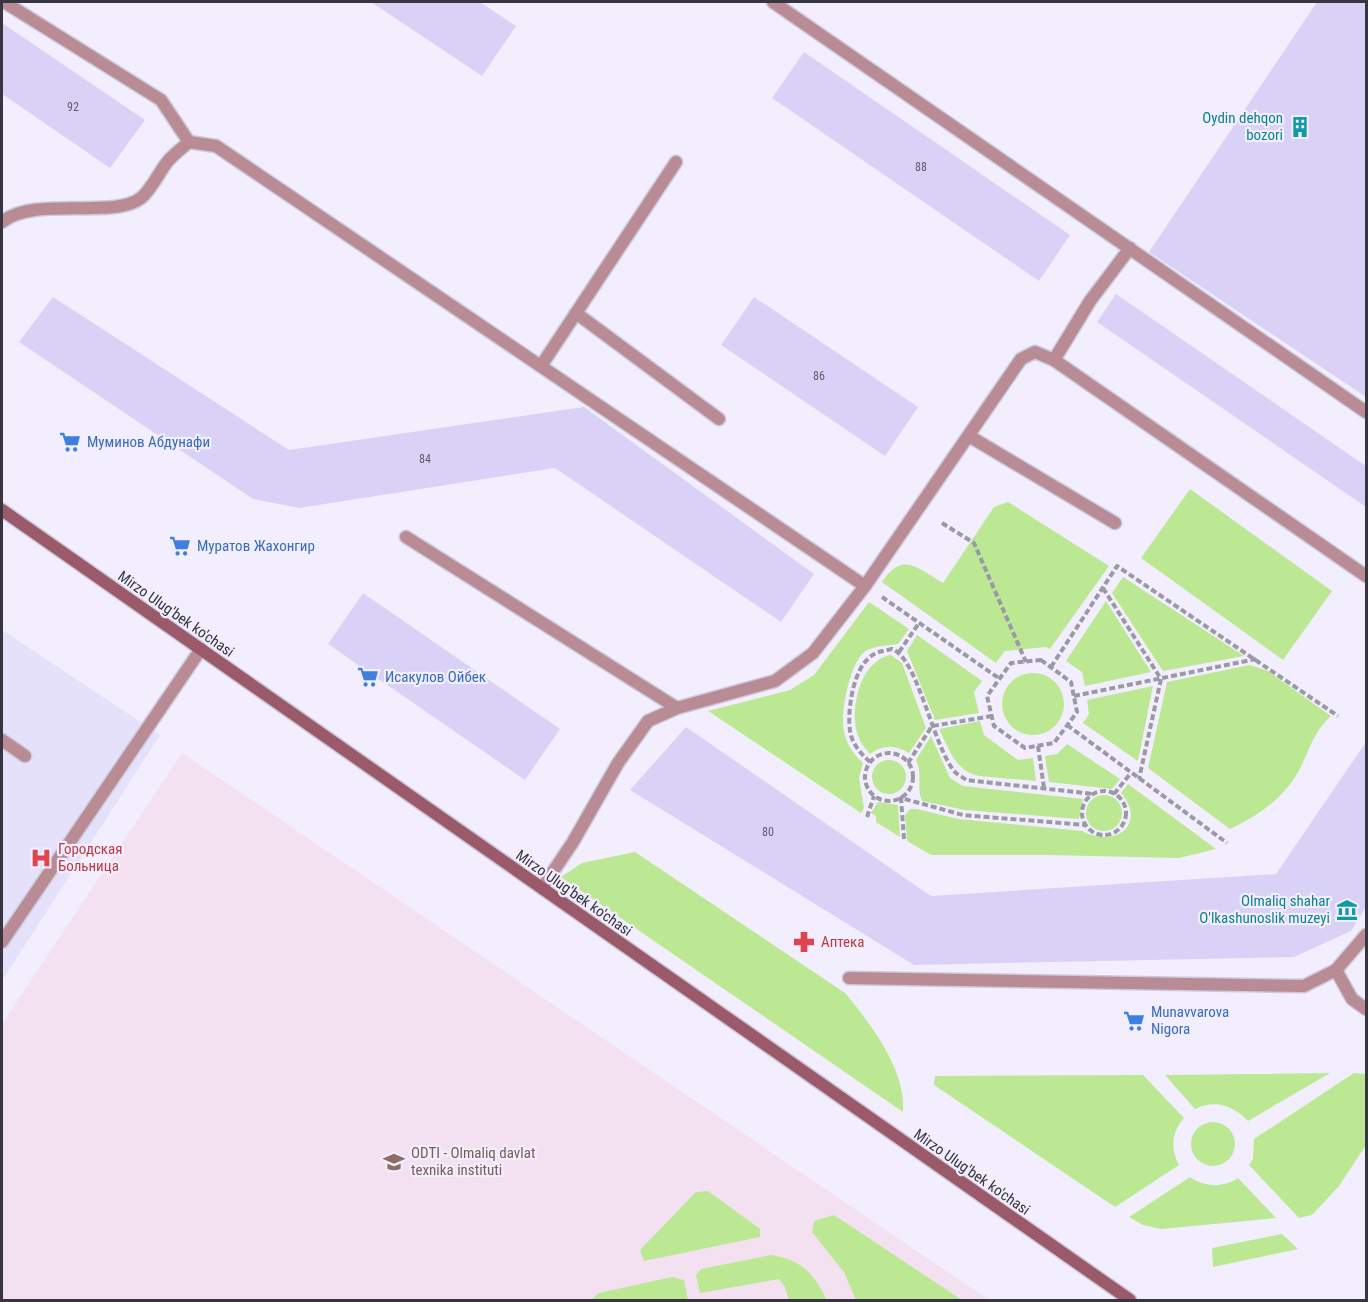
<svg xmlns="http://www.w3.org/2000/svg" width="1368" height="1302" font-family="'Roboto Condensed',sans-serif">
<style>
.built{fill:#e6e1fb}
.education{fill:#f3e0f0}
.green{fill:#bce893}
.building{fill:#dad2f6}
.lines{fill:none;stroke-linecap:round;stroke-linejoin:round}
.lane-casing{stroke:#cdc9d8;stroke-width:15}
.street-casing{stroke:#cdc9d8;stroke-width:15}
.secondary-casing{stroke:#cdc9d8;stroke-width:15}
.path{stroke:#9c99a7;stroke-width:4;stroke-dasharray:6 3;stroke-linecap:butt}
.lane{stroke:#b98b95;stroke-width:12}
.street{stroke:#b98b95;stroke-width:12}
.secondary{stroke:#9a5a69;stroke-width:12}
.labels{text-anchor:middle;stroke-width:4.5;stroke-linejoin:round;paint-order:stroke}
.number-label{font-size:12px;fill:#605c6d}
.culture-label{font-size:15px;fill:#0d838f;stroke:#f2eefe;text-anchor:end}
.shop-label{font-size:15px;fill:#366cbe;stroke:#f2eefe;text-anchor:start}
.street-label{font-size:15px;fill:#37353f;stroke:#f2eefe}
.health-label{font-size:15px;fill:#be3a42;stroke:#f2eefe;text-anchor:start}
.education-label{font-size:15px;fill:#785e54;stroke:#f2eefe;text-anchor:start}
</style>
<rect width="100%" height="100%" fill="#f2eefe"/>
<path class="built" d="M2,630L160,735L2,981Z"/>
<path class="education" d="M182,753L989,1300H2V1024Z"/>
<g class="green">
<path d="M1190,489L1332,591L1283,660L1141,558Z"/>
<path d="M1008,502L1109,566L1050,649L1046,647L1005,651L996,663L882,582C903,550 918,569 943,583L994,507Z"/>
<path d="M1123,577L1244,656L1163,671L1112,593Z"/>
<path d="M1106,601L1151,672L1085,686L1082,672L1066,661Z"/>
<path d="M869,602L909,629L898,644C886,646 871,645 862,654C849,669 840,713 844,731C846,744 854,755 863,763L859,778L864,808L861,813L708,711L790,690L814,675Z"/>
<path d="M917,635L982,681L974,692L979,713L935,720L907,651Z"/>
<path d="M891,655L902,663L926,728L909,753C896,745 883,744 870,754C866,749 861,744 859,738C848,711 860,660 891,655Z"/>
<path d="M1250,665L1268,671L1331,716C1311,735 1311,749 1298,772C1282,800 1258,815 1230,829L1148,768L1167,682Z"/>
<circle cx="1033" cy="704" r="31"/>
<path d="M1153,686L1138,761L1083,723L1089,714L1087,700Z"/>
<path d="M980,721L984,735L1018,760L1033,758L1036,781L979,776C955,771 949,749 939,729Z"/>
<path d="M931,736L950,778L963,786L1083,799L1079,819L965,810L922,801C916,787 923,775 916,760Z"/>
<path d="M1067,744L1120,779L1112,789L1049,782L1045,756L1057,754Z"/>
<circle cx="889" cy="777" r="17"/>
<path d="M1128,784L1216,849L1179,858L1047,855H931L907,841L905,815L910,809H917L958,819L1082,831C1117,849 1147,823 1121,793Z"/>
<circle cx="1104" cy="813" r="18"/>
<path d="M878,802L898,805L900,837L876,822V816L871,813Z"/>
<path d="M635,852L845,993C871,1024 906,1070 903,1112L561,877L582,863Z"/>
<path d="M1330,1073L1248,1121C1233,1106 1216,1099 1195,1109L1165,1075Z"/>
<path d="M1354,1073L1366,1074V1145L1339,1186L1312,1215L1299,1218L1249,1165L1253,1159L1254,1139Z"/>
<path d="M1143,1075L1184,1118C1172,1131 1170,1149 1179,1165L1115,1207L934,1085L935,1076Z"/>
<circle cx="1213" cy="1144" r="22"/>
<path d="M1190,1177C1203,1187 1224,1188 1238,1178L1276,1218L1161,1229L1143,1225L1129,1217Z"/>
<path d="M708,1191L760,1229V1237L644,1261L640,1250L696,1192Z"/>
<path d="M834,1215L962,1300H856L844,1272L812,1232L814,1221Z"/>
<path d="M1282,1234L1298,1249L1213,1267L1212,1248Z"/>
<path d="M771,1255C802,1260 813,1273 827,1300H789L785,1287L779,1279L700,1293L696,1275L701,1269Z"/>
<path d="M672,1277L684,1280L688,1300H591L599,1293Z"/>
</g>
<g class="building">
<path d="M371,2H480L516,26L482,76Z"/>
<path d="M1317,2H1366V397L1149,252Z"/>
<path d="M2,23L145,120L110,168L2,94Z"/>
<path d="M804,52L1070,235L1039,281L772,98Z"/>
<path d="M1116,294L1366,466V507L1097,322Z"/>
<path d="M53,297L289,450L584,407L814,574L781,622L555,468L299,508L253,499L19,342Z"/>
<path d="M754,297L918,407L885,456L721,345Z"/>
<path d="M363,593L560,729L525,780L328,644Z"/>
<path d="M686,727L931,896L1276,874L1366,742V907L1351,931L1294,957L914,965L630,790Z"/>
</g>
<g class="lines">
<defs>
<g id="lane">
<path d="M773,2L1366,412"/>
<path d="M2,222C35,195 113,220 141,198C152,189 159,172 168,161C174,154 182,148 189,142L216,146L865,586"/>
<path d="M1130,248L1090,301L1054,360L1366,576"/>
<path d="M576,313L719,419"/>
<path d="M541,366L676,162"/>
<path d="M969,436L1115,523"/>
<path d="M406,537L677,708"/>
<path d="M2,740L25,756"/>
<path d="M542,888L573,842L618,763L648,721L677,708L775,681L813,653L865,586L1021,359L1035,352L1054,360"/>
<path d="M2,942L201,649"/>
<path d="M1336,970L1352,999L1366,1009"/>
<path d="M849,978L1304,986L1336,970L1366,935"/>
</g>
<path id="street" d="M4,2L161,100L189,142"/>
<path id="secondary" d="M2,510L1130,1300"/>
</defs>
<use href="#lane" class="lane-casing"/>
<use href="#street" class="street-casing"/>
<use href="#secondary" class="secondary-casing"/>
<g class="path">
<path d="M942,523L974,543L1026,662"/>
<path d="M1103,588L1161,679L1139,779"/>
<path d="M882,597L1000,679"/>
<path d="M899,652L919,623"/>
<path d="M1041,660L1071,682L1077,712L1054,743L1025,748L994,726L987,696L1011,663Z"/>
<path d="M1051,667L1117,566L1338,716"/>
<path d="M1074,696L1256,659"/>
<path d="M1067,725L1227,843"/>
<path d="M1038,746L1044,788"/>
<circle cx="889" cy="777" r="24"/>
<path d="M870,762C861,754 852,744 850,731C847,711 853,670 870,657C877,651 884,651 892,649C918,658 933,747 955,772C958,775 963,777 966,780L1094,794"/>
<path d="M908,763L932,726L992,716"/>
<circle cx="1104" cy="813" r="22"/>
<path d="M1114,794L1131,773"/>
<path d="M867,817L874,796"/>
<path d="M904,839L901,798L963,815L1085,825"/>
</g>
<use href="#lane" class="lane"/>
<use href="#street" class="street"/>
<use href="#secondary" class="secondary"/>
</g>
<defs>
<symbol id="building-bare" viewBox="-9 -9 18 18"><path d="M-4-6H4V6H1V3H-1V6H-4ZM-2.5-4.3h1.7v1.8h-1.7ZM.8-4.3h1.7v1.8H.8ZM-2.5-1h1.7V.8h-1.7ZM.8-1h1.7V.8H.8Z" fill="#0f9aa8" stroke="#f2eefe" stroke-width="2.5" paint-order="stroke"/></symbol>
<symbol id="supermarket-bare" viewBox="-9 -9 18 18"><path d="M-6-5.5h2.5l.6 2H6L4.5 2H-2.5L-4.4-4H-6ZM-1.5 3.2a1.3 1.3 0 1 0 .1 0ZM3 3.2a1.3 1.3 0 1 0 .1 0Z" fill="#3f7fe0" stroke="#f2eefe" stroke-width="2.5" paint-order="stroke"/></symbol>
<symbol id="hospital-bare" viewBox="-9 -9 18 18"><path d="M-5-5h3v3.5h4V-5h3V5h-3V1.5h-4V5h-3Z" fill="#e0444e" stroke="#f2eefe" stroke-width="2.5" paint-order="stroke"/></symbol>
<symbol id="museum-bare" viewBox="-9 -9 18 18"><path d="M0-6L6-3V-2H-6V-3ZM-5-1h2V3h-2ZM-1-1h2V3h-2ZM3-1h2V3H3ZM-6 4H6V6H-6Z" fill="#0f9aa8" stroke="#f2eefe" stroke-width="2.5" paint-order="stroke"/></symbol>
<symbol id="pharmacy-bare" viewBox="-9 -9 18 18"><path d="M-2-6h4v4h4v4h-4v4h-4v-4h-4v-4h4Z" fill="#e0444e" stroke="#f2eefe" stroke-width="2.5" paint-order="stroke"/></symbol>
<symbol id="university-bare" viewBox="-9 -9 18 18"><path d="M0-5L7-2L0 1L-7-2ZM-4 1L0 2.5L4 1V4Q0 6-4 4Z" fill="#8d6e63" stroke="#f2eefe" stroke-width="2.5" paint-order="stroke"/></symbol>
</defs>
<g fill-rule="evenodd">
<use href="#building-bare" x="1285" y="112" width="30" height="30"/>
<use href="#supermarket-bare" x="55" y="427" width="30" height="30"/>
<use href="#supermarket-bare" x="165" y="531" width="30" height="30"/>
<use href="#supermarket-bare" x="353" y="662" width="30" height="30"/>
<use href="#hospital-bare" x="26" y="843" width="30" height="30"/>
<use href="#museum-bare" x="1332" y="895" width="30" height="30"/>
<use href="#pharmacy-bare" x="789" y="927" width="30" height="30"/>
<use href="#supermarket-bare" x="1119" y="1006" width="30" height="30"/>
<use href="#university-bare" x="379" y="1147" width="30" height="30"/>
</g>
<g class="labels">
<g class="number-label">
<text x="73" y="111">92</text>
<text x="921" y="171">88</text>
<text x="819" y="380">86</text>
<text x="425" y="463">84</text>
<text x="768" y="836">80</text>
</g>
<g class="culture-label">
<text x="1283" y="123">Oydin dehqon<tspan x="1283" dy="17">bozori</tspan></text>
<text x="1330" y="906">Olmaliq shahar<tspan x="1330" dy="17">O'lkashunoslik muzeyi</tspan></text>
</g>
<g class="shop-label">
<text x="87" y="447">Муминов Абдунафи</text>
<text x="197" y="551">Муратов Жахонгир</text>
<text x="385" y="682">Исакулов Ойбек</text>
<text x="1151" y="1017">Munavvarova<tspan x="1151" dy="17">Nigora</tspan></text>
</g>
<g class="street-label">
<text transform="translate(176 614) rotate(35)" y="5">Mirzo Ulug'bek ko'chasi</text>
<text transform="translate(574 893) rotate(35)" y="5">Mirzo Ulug'bek ko'chasi</text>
<text transform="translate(972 1172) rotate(35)" y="5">Mirzo Ulug'bek ko'chasi</text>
</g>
<g class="health-label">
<text x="58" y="854">Городская<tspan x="58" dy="17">Больница</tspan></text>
<text x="821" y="947">Аптека</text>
</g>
<g class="education-label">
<text x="411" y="1158">ODTI - Olmaliq davlat<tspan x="411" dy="17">texnika instituti</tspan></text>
</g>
</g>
<rect width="1368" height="1302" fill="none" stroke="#37353f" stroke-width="6"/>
</svg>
